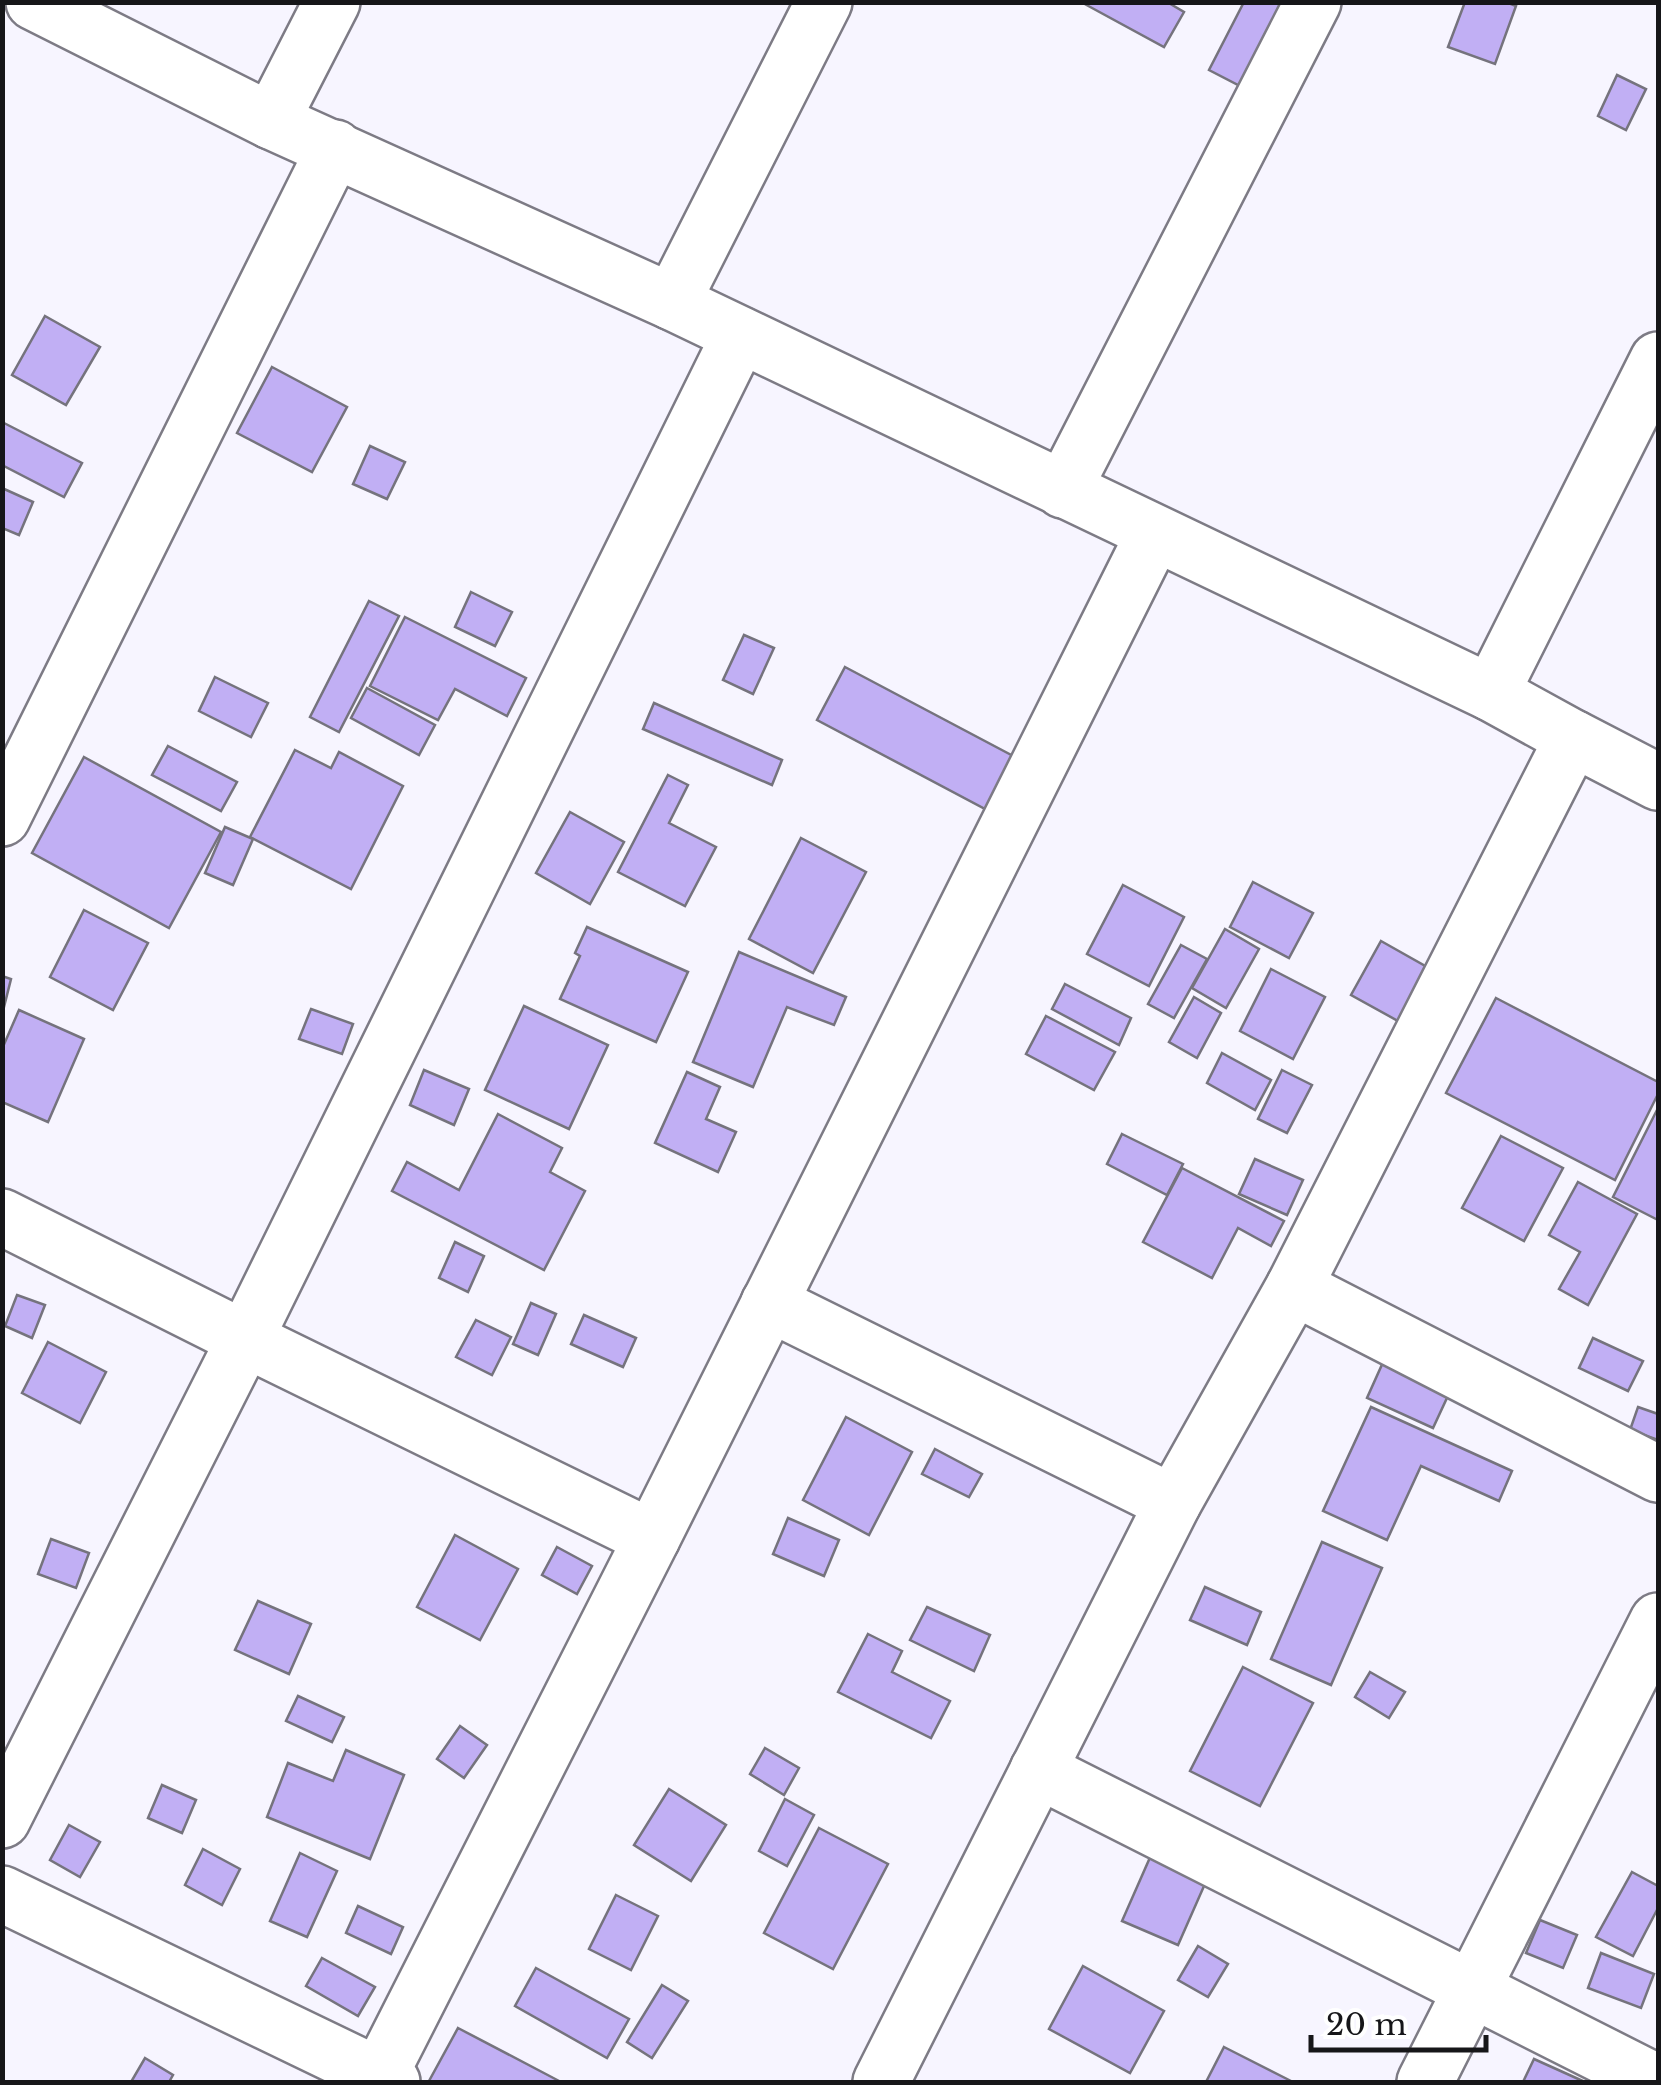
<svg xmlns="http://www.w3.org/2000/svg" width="1661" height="2085" font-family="'Libre Baskerville',serif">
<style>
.building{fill:#c1aff4;stroke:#75737d;stroke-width:2.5}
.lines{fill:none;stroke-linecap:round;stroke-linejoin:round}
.street-casing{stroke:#7d7b85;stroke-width:60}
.street{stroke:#fff;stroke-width:55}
</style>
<rect width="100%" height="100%" fill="#f7f5ff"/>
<g class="building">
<path d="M1081,2H1167L1184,12L1164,47Z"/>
<path d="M1244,2H1287L1242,87L1209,70Z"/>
<path d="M1465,2H1506L1516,6L1495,64L1448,47Z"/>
<path d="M1617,75L1646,89L1626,130L1598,116Z"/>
<path d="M45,316L100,347L66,405L12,375Z"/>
<path d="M272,367L347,407L312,472L237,433Z"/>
<path d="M4,423L82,463L64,497L2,465V426Z"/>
<path d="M370,446L405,462L387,499L353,484Z"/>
<path d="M2,488L33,502L19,535L2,528Z"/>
<path d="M471,592L512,612L495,646L455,627Z"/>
<path d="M369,601L399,616L339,732L310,717Z"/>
<path d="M405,617L526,678L507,716L455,689L438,720L370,686Z"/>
<path d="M744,635L774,648L753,694L723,680Z"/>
<path d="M845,667L1015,757L987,810L817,720Z"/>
<path d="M215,677L268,703L251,737L199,711Z"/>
<path d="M367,688L435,725L419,755L351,718Z"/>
<path d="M654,703L782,760L772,785L643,729Z"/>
<path d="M168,746L237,782L221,811L152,775Z"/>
<path d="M295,750L331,768L339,752L403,786L351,889L250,837Z"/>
<path d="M84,757L221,832L169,928L32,853Z"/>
<path d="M668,775L688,785L669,823L716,847L685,906L618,872Z"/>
<path d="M570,812L624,842L590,904L536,873Z"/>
<path d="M225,827L253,839L233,885L205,873Z"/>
<path d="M801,838L866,872L813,973L749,939Z"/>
<path d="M1253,882L1313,913L1289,958L1230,927Z"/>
<path d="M1123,885L1184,917L1149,986L1087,954Z"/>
<path d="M84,910L148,943L113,1010L50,977Z"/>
<path d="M587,927L688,972L656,1042L560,999L580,956L575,953Z"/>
<path d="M1225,929L1259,949L1226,1008L1192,988Z"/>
<path d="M1381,941L1427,967L1398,1021L1351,995Z"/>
<path d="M1181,945L1207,959L1174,1018L1148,1004Z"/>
<path d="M739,952L846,997L834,1025L787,1007L753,1087L693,1062Z"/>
<path d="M1271,969L1325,997L1293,1059L1240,1031Z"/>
<path d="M2,976L11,979L2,1015Z"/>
<path d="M1065,984L1131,1018L1119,1045L1052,1009Z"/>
<path d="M1194,997L1221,1013L1197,1058L1169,1042Z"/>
<path d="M1496,998L1658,1082V1094L1615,1180L1446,1093Z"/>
<path d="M524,1006L608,1045L569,1129L485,1090Z"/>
<path d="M311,1009L353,1024L342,1054L299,1039Z"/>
<path d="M19,1010L84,1039L48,1122L2,1102V1049Z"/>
<path d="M1046,1016L1115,1052L1094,1090L1026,1054Z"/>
<path d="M1222,1053L1271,1080L1255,1110L1207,1083Z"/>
<path d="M424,1070L469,1089L454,1125L410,1105Z"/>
<path d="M1282,1070L1312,1085L1287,1133L1258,1119Z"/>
<path d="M687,1072L720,1087L706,1119L736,1132L718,1172L655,1143Z"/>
<path d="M1658,1108V1220L1613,1197Z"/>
<path d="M498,1114L562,1148L550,1172L585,1191L544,1270L392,1191L407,1162L459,1190Z"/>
<path d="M1122,1134L1183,1164L1167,1195L1107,1164Z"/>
<path d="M1501,1136L1563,1168L1524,1241L1462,1208Z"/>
<path d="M1255,1159L1303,1180L1287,1215L1239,1194Z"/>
<path d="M1182,1168L1284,1221L1271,1246L1238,1228L1212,1278L1143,1242Z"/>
<path d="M1578,1182L1637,1214L1588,1305L1559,1289L1580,1252L1549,1235Z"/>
<path d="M455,1242L484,1256L468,1292L439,1278Z"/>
<path d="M17,1295L45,1305L32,1338L5,1326Z"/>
<path d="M531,1303L556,1314L538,1355L513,1344Z"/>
<path d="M584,1315L636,1338L623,1367L571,1344Z"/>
<path d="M476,1320L511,1337L492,1375L456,1357Z"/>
<path d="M1398,1329L1465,1359L1433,1428L1367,1398Z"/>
<path d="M1593,1338L1643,1361L1628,1391L1579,1368Z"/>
<path d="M48,1342L106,1372L80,1423L22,1393Z"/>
<path d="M1371,1407L1512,1471L1499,1501L1421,1466L1387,1540L1323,1511Z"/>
<path d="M1638,1407L1658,1414V1440L1630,1430Z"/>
<path d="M846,1417L912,1452L869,1535L803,1500Z"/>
<path d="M935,1449L982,1474L969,1497L922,1474Z"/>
<path d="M788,1518L839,1540L824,1576L773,1554Z"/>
<path d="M455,1535L518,1569L480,1640L417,1607Z"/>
<path d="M51,1539L89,1553L76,1588L38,1574Z"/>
<path d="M1322,1542L1382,1568L1331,1685L1271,1659Z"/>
<path d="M557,1547L592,1566L577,1594L542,1575Z"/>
<path d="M1205,1587L1261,1612L1247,1645L1190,1620Z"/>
<path d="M258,1601L311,1624L289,1674L235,1650Z"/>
<path d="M927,1607L990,1635L974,1671L910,1640Z"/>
<path d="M868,1634L902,1651L892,1672L950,1701L931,1738L838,1692Z"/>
<path d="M1243,1667L1313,1703L1260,1806L1190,1771Z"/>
<path d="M1370,1672L1405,1692L1389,1718L1355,1697Z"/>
<path d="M298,1696L344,1717L332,1742L286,1721Z"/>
<path d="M460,1726L487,1745L464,1778L437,1759Z"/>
<path d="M765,1748L799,1768L784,1795L750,1774Z"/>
<path d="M346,1750L404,1775L370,1859L267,1817L288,1763L333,1781Z"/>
<path d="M162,1785L196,1800L182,1833L148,1818Z"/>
<path d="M669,1789L726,1825L691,1881L634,1845Z"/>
<path d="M785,1799L814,1815L787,1866L759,1851Z"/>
<path d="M69,1825L100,1842L80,1877L50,1860Z"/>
<path d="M819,1828L888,1864L833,1969L764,1933Z"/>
<path d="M203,1849L240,1869L222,1905L185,1885Z"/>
<path d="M300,1853L337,1871L307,1937L270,1921Z"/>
<path d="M1152,1853L1208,1877L1178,1945L1122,1921Z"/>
<path d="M1632,1872L1658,1886V1908L1633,1956L1596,1937Z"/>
<path d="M616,1895L658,1916L631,1970L589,1949Z"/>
<path d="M358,1906L403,1927L391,1954L346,1933Z"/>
<path d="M1540,1920L1577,1935L1563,1968L1526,1953Z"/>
<path d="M1198,1946L1228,1964L1208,1997L1178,1980Z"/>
<path d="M1601,1953L1654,1974L1641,2008L1588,1988Z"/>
<path d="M322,1958L375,1987L358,2016L306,1986Z"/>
<path d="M1083,1966L1164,2011L1130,2073L1049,2029Z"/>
<path d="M536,1968L629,2019L607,2058L515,2006Z"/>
<path d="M662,1985L688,2001L652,2058L627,2042Z"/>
<path d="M458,2028L561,2082H432L429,2081Z"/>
<path d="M1224,2047L1293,2082H1206Z"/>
<path d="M145,2058L173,2075L169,2082H131Z"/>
<path d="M1534,2059L1585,2082H1523Z"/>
</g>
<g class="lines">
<defs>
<g id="street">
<path d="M34,2L271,121L672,302L1491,693L1573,738L1658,782"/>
<path d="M271,121L332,2"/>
<path d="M672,302L824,2"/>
<path d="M1063,490L1313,2"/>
<path d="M1491,693L1658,360"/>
<path d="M2,818L335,148"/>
<path d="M2,1217L245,1339L652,1538"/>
<path d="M1294,1287L1658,1474"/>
<path d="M769,1303L1173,1503"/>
<path d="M1038,1770L1656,2082"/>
<path d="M2,1820L245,1339L740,335"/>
<path d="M2,1894L392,2082"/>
<path d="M376,2082L652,1538L1154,534"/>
<path d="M881,2082L1173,1503L1294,1287L1573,738"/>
<path d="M1425,2082L1658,1621"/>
</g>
</defs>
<use href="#street" class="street-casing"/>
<use href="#street" class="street"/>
</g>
<rect width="1661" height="2085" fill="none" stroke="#161619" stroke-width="10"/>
<path d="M1311 2035v15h175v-15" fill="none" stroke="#161619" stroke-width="5"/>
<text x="1326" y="2035" font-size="30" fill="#161619" stroke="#ffffff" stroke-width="8" paint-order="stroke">20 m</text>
</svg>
